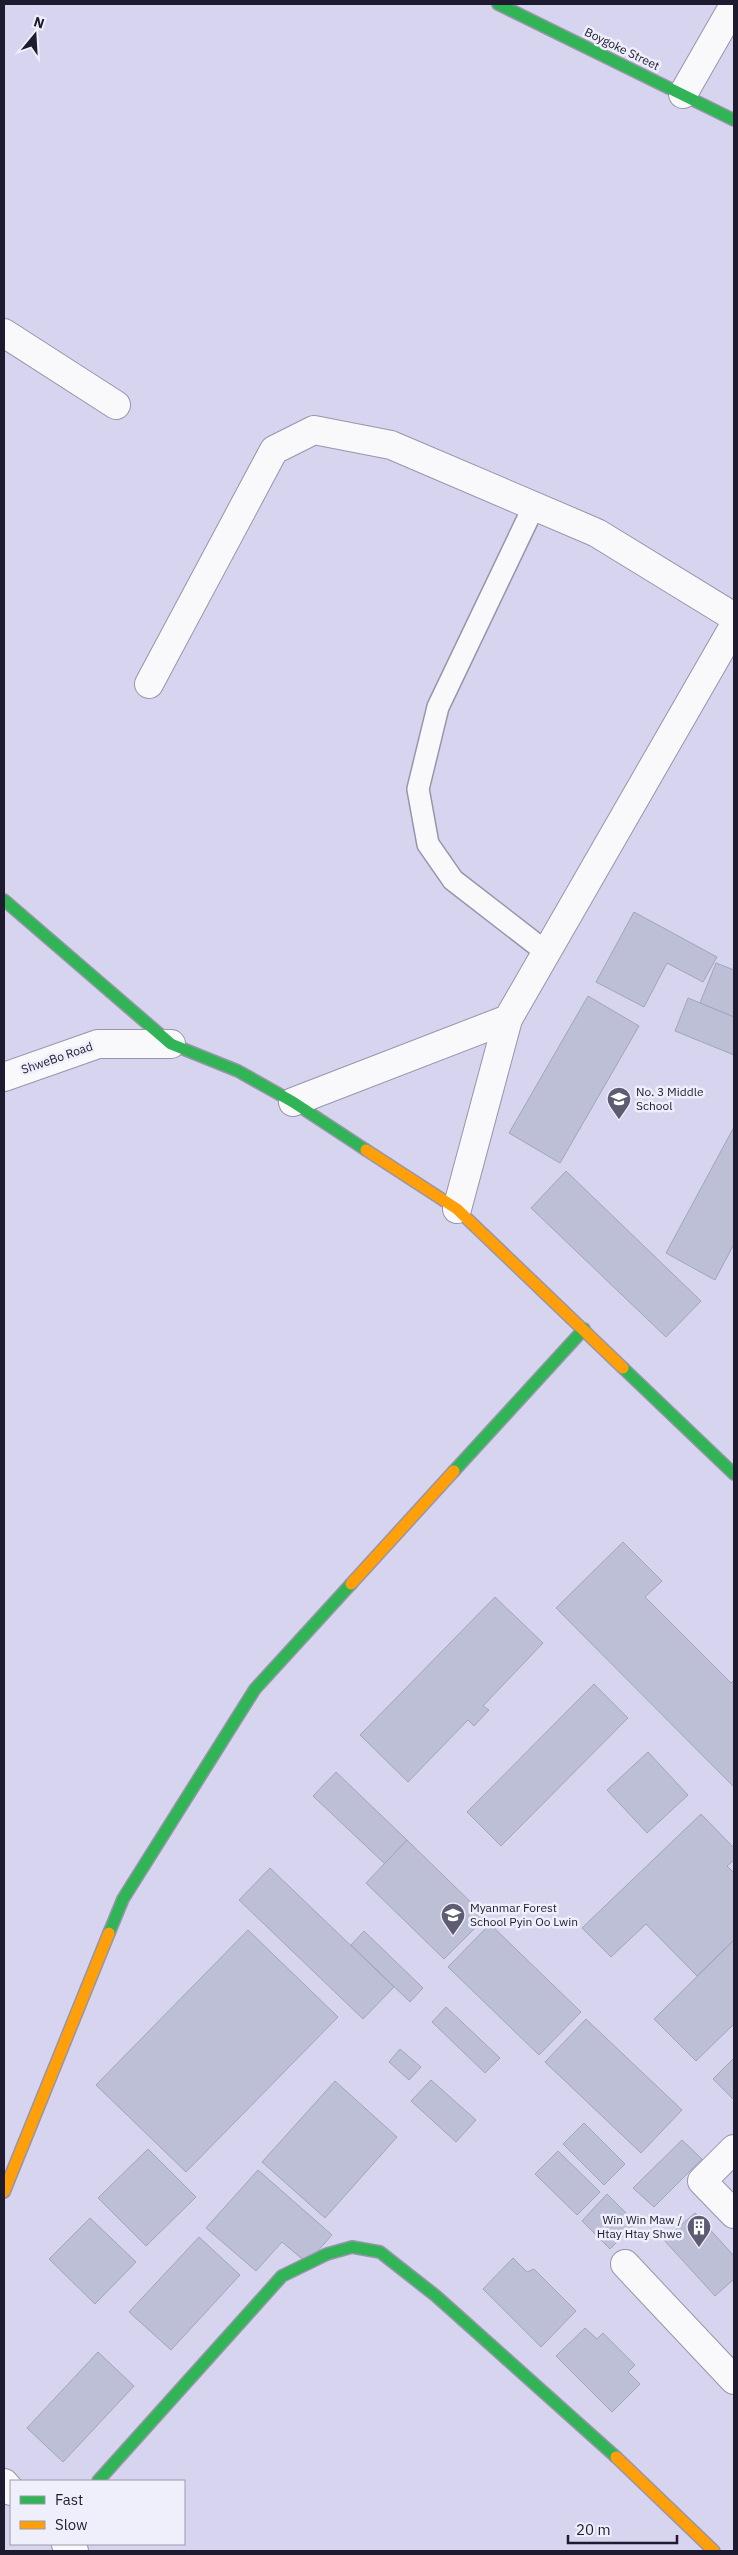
<svg xmlns="http://www.w3.org/2000/svg" width="738" height="2555" font-family="'IBM Plex Sans',sans-serif">
<style>
.building{fill:#bcbfd5;stroke:#a2a5ba}
.lines{fill:none;stroke-linecap:round;stroke-linejoin:round}
.lane-casing{stroke:#9795aa;stroke-width:24}
.street-casing{stroke:#9795aa;stroke-width:30}
.fast-casing{stroke:#9795aa;stroke-width:14}
.slow-casing{stroke:#9795aa;stroke-width:14}
.lane{stroke:#f9f9fc;stroke-width:21}
.street{stroke:#f9f9fc;stroke-width:28}
.fast{stroke:#30b455;stroke-width:11}
.slow{stroke:#ff9f0a;stroke-width:11}
.labels{text-anchor:middle;stroke-width:5;stroke-linejoin:round;paint-order:stroke}
.street-label{font-size:12px;fill:#1e1b30;stroke:#efeffb}
.poi-label{font-size:12px;fill:#1e1b30;stroke:#efeffb;text-anchor:start}
</style>
<rect width="100%" height="100%" fill="#d6d4ee"/>
<g class="building">
<path d="M634,912L717,957L703,982L667,963L644,1007L596,982Z"/>
<path d="M716,963L734,970V1017L700,1003Z"/>
<path d="M588,996L639,1026L560,1163L509,1133Z"/>
<path d="M688,998L734,1017V1055L675,1031Z"/>
<path d="M734,1127V1244L715,1280L666,1253Z"/>
<path d="M566,1171L701,1301L666,1337L531,1208Z"/>
<path d="M623,1542L662,1581L645,1597L731,1683L734,1680V1787L556,1608Z"/>
<path d="M495,1597L543,1643L483,1706L489,1710L474,1726L468,1720L408,1782L360,1735Z"/>
<path d="M594,1684L628,1718L501,1846L467,1812Z"/>
<path d="M648,1752L688,1795L647,1833L607,1790Z"/>
<path d="M336,1772L407,1840L385,1864L313,1796Z"/>
<path d="M701,1814L734,1848V1860L727,1866L734,1873V1940L697,1976L646,1924L611,1957L582,1928Z"/>
<path d="M407,1840L486,1917L444,1959L366,1883Z"/>
<path d="M270,1868L394,1987L363,2019L239,1900Z"/>
<path d="M490,1924L581,2012L539,2055L448,1967Z"/>
<path d="M248,1930L338,2017L186,2172L96,2085Z"/>
<path d="M364,1931L423,1988L410,2002L351,1945Z"/>
<path d="M734,1940V2024L696,2061L654,2019Z"/>
<path d="M446,2007L500,2058L485,2073L432,2022Z"/>
<path d="M586,2019L682,2110L641,2153L545,2062Z"/>
<path d="M400,2049L421,2067L409,2080L389,2062Z"/>
<path d="M734,2058V2100L713,2079Z"/>
<path d="M431,2080L476,2120L456,2142L411,2101Z"/>
<path d="M335,2081L397,2137L325,2218L262,2162Z"/>
<path d="M584,2123L625,2164L604,2185L563,2144Z"/>
<path d="M682,2140L702,2159L654,2207L633,2188Z"/>
<path d="M148,2149L196,2197L146,2246L98,2198Z"/>
<path d="M558,2151L600,2192L577,2215L535,2174Z"/>
<path d="M258,2170L332,2235L307,2263L282,2242L256,2271L206,2228Z"/>
<path d="M607,2194L636,2223L610,2249L582,2221Z"/>
<path d="M695,2213L734,2256V2279L715,2296L664,2240Z"/>
<path d="M90,2218L136,2262L95,2304L49,2259Z"/>
<path d="M199,2237L240,2275L171,2350L129,2312Z"/>
<path d="M513,2258L527,2272L534,2269L576,2311L541,2347L483,2289Z"/>
<path d="M585,2328L597,2339L603,2333L635,2365L628,2372L640,2384L612,2412L556,2356Z"/>
<path d="M98,2352L134,2386L63,2462L27,2428Z"/>
</g>
<g class="lines">
<defs>
<path id="lane" d="M534,506L438,707L418,789L428,844L453,880L546,952"/>
<g id="street">
<path d="M683,94L734,5"/>
<path d="M4,333L116,405"/>
<path d="M149,684L274,450L314,430L391,445L597,533L734,617"/>
<path d="M4,1077L98,1044H171"/>
<path d="M293,1102L508,1019L734,626"/>
<path d="M457,1209L508,1019"/>
<path d="M734,2149L702,2181L734,2214"/>
<path d="M625,2264L734,2380"/>
<path d="M4,2483L11,2491"/>
<path d="M66,2544L74,2551"/>
</g>
<g id="fast">
<path d="M498,4L734,120"/>
<path d="M4,900L171,1044L238,1071L293,1102L366,1150"/>
<path d="M623,1368L734,1474"/>
<path d="M454,1471L584,1329"/>
<path d="M109,1933L123,1899L255,1689L351,1584"/>
<path d="M98,2481L282,2276L327,2254L352,2247L380,2252L436,2296L616,2457"/>
</g>
<g id="slow">
<path d="M366,1150L457,1209L623,1368"/>
<path d="M351,1584L454,1471"/>
<path d="M4,2192L109,1933"/>
<path d="M616,2457L714,2551"/>
</g>
</defs>
<use href="#lane" class="lane-casing"/>
<use href="#street" class="street-casing"/>
<use href="#fast" class="fast-casing"/>
<use href="#slow" class="slow-casing"/>
<use href="#lane" class="lane"/>
<use href="#street" class="street"/>
<use href="#fast" class="fast"/>
<use href="#slow" class="slow"/>
</g>
<defs>
<symbol id="school-pin" viewBox="-11 -11 22 30"><path d="M0 17L-7.5 6A9.5 9.5 0 1 1 7.5 6Z" fill="#5e5c72" stroke="#efeffb"/><path d="M0-5L7-2L0 1L-7-2ZM-4 1L0 2.5L4 1V4Q0 6-4 4Z" fill="#fff"/></symbol>
<symbol id="building-pin" viewBox="-11 -11 22 30"><path d="M0 17L-7.5 6A9.5 9.5 0 1 1 7.5 6Z" fill="#5e5c72" stroke="#efeffb"/><path d="M-4-6H4V6H1V3H-1V6H-4ZM-2.5-4.3h1.7v1.8h-1.7ZM.8-4.3h1.7v1.8H.8ZM-2.5-1h1.7V.8h-1.7ZM.8-1h1.7V.8H.8Z" fill="#fff"/></symbol>
</defs>
<g fill-rule="evenodd">
<use href="#school-pin" x="605" y="1085" width="28" height="38"/>
<use href="#school-pin" x="439" y="1901" width="28" height="38"/>
<use href="#building-pin" x="685" y="2213" width="28" height="38"/>
</g>
<g class="labels">
<g class="street-label">
<text transform="translate(622 49) rotate(26)" y="4">Boygoke Street</text>
<text transform="translate(57 1058) rotate(-19)" y="4">ShweBo Road</text>
</g>
<g class="poi-label">
<text x="636" y="1096">No. 3 Middle<tspan x="636" dy="14">School</tspan></text>
<text x="470" y="1912">Myanmar Forest<tspan x="470" dy="14">School Pyin Oo Lwin</tspan></text>
<text x="682" y="2224" text-anchor="end">Win Win Maw /<tspan x="682" dy="14">Htay Htay Shwe</tspan></text>
</g>
</g>
<rect width="738" height="2555" fill="none" stroke="#1e1b30" stroke-width="10"/>
<rect x="10" y="2480" width="175" height="65" fill="#efeffb" stroke="#9b9aaa"/>
<rect x="20" y="2496" width="25" height="8" fill="#30b455" stroke="#9b9aaa"/>
<text x="55" y="2505" font-size="15" fill="#1e1b30">Fast</text>
<rect x="20" y="2521" width="25" height="8" fill="#ff9f0a" stroke="#9b9aaa"/>
<text x="55" y="2530" font-size="15" fill="#1e1b30">Slow</text>
<g transform="translate(35 35) rotate(18)" stroke="#efeffb" stroke-width="4" paint-order="stroke">
<path d="M0-4L9 19L0 12L-9 19Z" fill="#1e1b30"/>
<text y="-8" font-size="14" font-weight="bold" text-anchor="middle" fill="#1e1b30">N</text>
</g>
<path d="M568 2535v8h109v-8" fill="none" stroke="#1e1b30" stroke-width="2.5"/>
<text x="576" y="2535" font-size="15" fill="#1e1b30" stroke="#efeffb" stroke-width="4" paint-order="stroke">20 m</text>
</svg>
